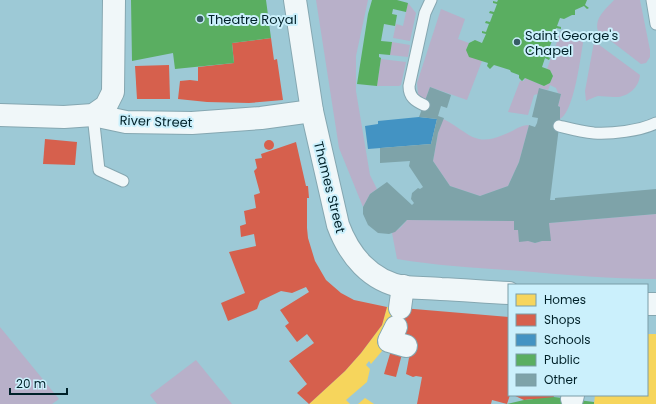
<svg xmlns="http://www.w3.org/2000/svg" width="656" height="404" font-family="Poppins,sans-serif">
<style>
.green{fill:#b8b0c9}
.homes{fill:#f6d55c}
.shops{fill:#d6604d}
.schools{fill:#4393c3}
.public{fill:#5aae61}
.building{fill:#7ea3a9}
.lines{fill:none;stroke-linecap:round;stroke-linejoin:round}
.lane-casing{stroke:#85a7b1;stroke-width:13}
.street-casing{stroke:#85a7b1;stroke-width:24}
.secondary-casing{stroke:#85a7b1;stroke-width:24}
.lane{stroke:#f0f7f9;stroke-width:11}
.street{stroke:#f0f7f9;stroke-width:22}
.secondary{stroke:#f0f7f9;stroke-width:22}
.poi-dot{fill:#375c66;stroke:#cbf0fc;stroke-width:1.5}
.labels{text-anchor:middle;stroke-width:4;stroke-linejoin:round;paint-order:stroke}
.poi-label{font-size:13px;fill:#002129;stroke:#cbf0fc;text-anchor:start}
.street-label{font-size:13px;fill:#002129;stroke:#cbf0fc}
</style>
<rect width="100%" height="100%" fill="#9dc9d6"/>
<g class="green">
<path d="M316,0H368L356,56V91L370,175L377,189L370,194L363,207L339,148Z"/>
<path d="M614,0H640L650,50V57L646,63L641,64L598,31C594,18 606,9 614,0Z"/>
<path d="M408,3L416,13L410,41L393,38L396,24L403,26Z"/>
<path d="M441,9L465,19L458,39L469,43L466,50L482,61L467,100L430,87L425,101L418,94L417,83Z"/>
<path d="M561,31H562C570,33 581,35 583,43C580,60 574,111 560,119V107L558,106L561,94L558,93L556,88L550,85L548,90L540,88L538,94L534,95L528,115L508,112L520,81H524L525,78L544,86L550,83L553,76L550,70L547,69Z"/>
<path d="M392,42L410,45L408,57L390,55Z"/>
<path d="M594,42L598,44L640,75C639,88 627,98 614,97C608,97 603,96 598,96C594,97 590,99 586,101L585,91Z"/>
<path d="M381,59L406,62L401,85L399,86H377Z"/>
<path d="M443,119C467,130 473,148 503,135C513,132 519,125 529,125L519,162L508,186L480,196L450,186L433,161L438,133Z"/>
<path d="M656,214V279C611,279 567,275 522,271C480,268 439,266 397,259L392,233L400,228L407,220L514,221L524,239L535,243L542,241L549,230V223Z"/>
<path d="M0,327L59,399L52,404H0Z"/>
<path d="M196,360L232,404H157L150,395Z"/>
</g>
<g class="homes">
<path d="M387,307L413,310L406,340L388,344L371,364L369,361L366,365L370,369L367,382L346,400L350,404H309L345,371L361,353L382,325Z"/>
<path d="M647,334H656V404H594L595,395H647Z"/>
<path d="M365,398L374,404H358Z"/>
</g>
<g class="shops">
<path d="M271,38L274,60L277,59L283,100L249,103L207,102L178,99L180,81L190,80L198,81V67L234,63L232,43Z"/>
<path d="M169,65L170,99H137L135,66Z"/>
<path d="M45,139L77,142L75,165L43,164Z"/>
<circle cx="269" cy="145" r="5"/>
<path d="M296,142L306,186H308L309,198H307V228L308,238L315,261L326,280L341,293L354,300L387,307L382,325L361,353L345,371L309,404L297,393L307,384L289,361L314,343L307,334L297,342L285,326L289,323L280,310L309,292L306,287L292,293L281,291L260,301L257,309L228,321L221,303L245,293L229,252L256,246L254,234L241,237L240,226L246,224L244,211L256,208L254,195L260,193L254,171L257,168L255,159L262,158L261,154Z"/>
<path d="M402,308L509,317L510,395L507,404L492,400L491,404H417L422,377L416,376L413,377L406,374L411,347L402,337Z"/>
<path d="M392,347L403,350L396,377L384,374Z"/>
<path d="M513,395H554L553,404H532L533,399L524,400Z"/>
</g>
<path class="schools" d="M419,117L437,119L431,144L368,149L365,126L378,124V121Z"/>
<g class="public">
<path d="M131,0H266L271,38L232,43L234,63L175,69L173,53L132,61Z"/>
<path d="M372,0H397L408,3L406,12L393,9L392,14L397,15L395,26L384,24L381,41L392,42L390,55L379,54V57L381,58L377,86L357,84L368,14Z"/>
<path d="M498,0H587L585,5L589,8L587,9L584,6L575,10V15H572L564,19L560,18L557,26L561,27V29L556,28L553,36L558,37L557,40L553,38L550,46L554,48L553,50L549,48L546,56L550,58L549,60L545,58L542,67L550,70L553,76L550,83L544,86L525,78L522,81L519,78V75L511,72L510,70L494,65L490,69L487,66L488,63L469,57L466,50L469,43L475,40L482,43L486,34L482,33V31L486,32L489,24L485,23L486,21L490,22L493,14L489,13L490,11L494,12L497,4L493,3V1L497,2Z"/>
<path d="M554,397L594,402V404H507L524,400Z"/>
</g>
<path class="building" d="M430,87L451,95L447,108L441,106L438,116L444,118L438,133L433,161L450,186L480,196L508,186L519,162L529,125L535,127L537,123L538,118L532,117L539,88L561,94L558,106L560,107V119L550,200H555V198L656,189V214L549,223L551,241H542L535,243L528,241L519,242L518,230H514V221L407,220L395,232L389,234L378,233L368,225L363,214V207L370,194L387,182L412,205L414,203L411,199L412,193L418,188L420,189L423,187L409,166L410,161L380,163V148L431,144L437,119L419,117Z"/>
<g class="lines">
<defs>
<g id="lane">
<path d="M652,0L656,24"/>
<path d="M424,105C415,101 409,97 409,86L425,13L431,0"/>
<path d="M93,115L99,170L123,181"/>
<path d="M559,126C571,129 582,132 594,133C611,134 640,131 656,123"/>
</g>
<g id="street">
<path d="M93,115L126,122L192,123L261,118L312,111"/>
<path d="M400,308L403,286"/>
<path d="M396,327L389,341L406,346"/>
<path d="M572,399L573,395"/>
</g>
<g id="secondary">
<path d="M295,0L312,111L338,225C349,255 370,281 404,287C416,288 429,288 441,289C464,290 486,292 509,293"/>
<path d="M0,115L64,117L93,115L106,106L113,92L114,0"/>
<path d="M647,304H656"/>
</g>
</defs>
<use href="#lane" class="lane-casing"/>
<use href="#street" class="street-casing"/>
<use href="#secondary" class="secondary-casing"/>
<use href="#lane" class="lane"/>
<use href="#street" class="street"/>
<use href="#secondary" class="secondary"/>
</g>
<g class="poi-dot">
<circle cx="200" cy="19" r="4"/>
<circle cx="517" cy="42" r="4"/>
</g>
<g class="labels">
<g class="poi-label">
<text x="208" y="24">Theatre Royal</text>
<text x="525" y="40">Saint George's<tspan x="525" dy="15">Chapel</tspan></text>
</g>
<g class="street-label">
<text transform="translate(156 121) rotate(2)" y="5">River Street</text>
<text transform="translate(330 187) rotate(76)" y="5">Thames Street</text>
</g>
</g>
<rect x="508" y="284" width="140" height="112" fill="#cbf0fc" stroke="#7a9da8"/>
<rect x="516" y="294" width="20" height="12" fill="#f6d55c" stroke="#7a9da8"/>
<text x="544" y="304" font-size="12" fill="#002129">Homes</text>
<rect x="516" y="314" width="20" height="12" fill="#d6604d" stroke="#7a9da8"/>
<text x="544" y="324" font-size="12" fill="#002129">Shops</text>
<rect x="516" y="334" width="20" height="12" fill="#4393c3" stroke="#7a9da8"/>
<text x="544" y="344" font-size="12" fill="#002129">Schools</text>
<rect x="516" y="354" width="20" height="12" fill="#5aae61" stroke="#7a9da8"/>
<text x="544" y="364" font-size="12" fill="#002129">Public</text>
<rect x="516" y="374" width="20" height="12" fill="#7ea3a9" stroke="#7a9da8"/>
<text x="544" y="384" font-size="12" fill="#002129">Other</text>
<path d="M10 388v6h57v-6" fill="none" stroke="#002129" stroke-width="2"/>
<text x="16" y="388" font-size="12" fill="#002129" stroke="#cbf0fc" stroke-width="3" paint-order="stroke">20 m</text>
</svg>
